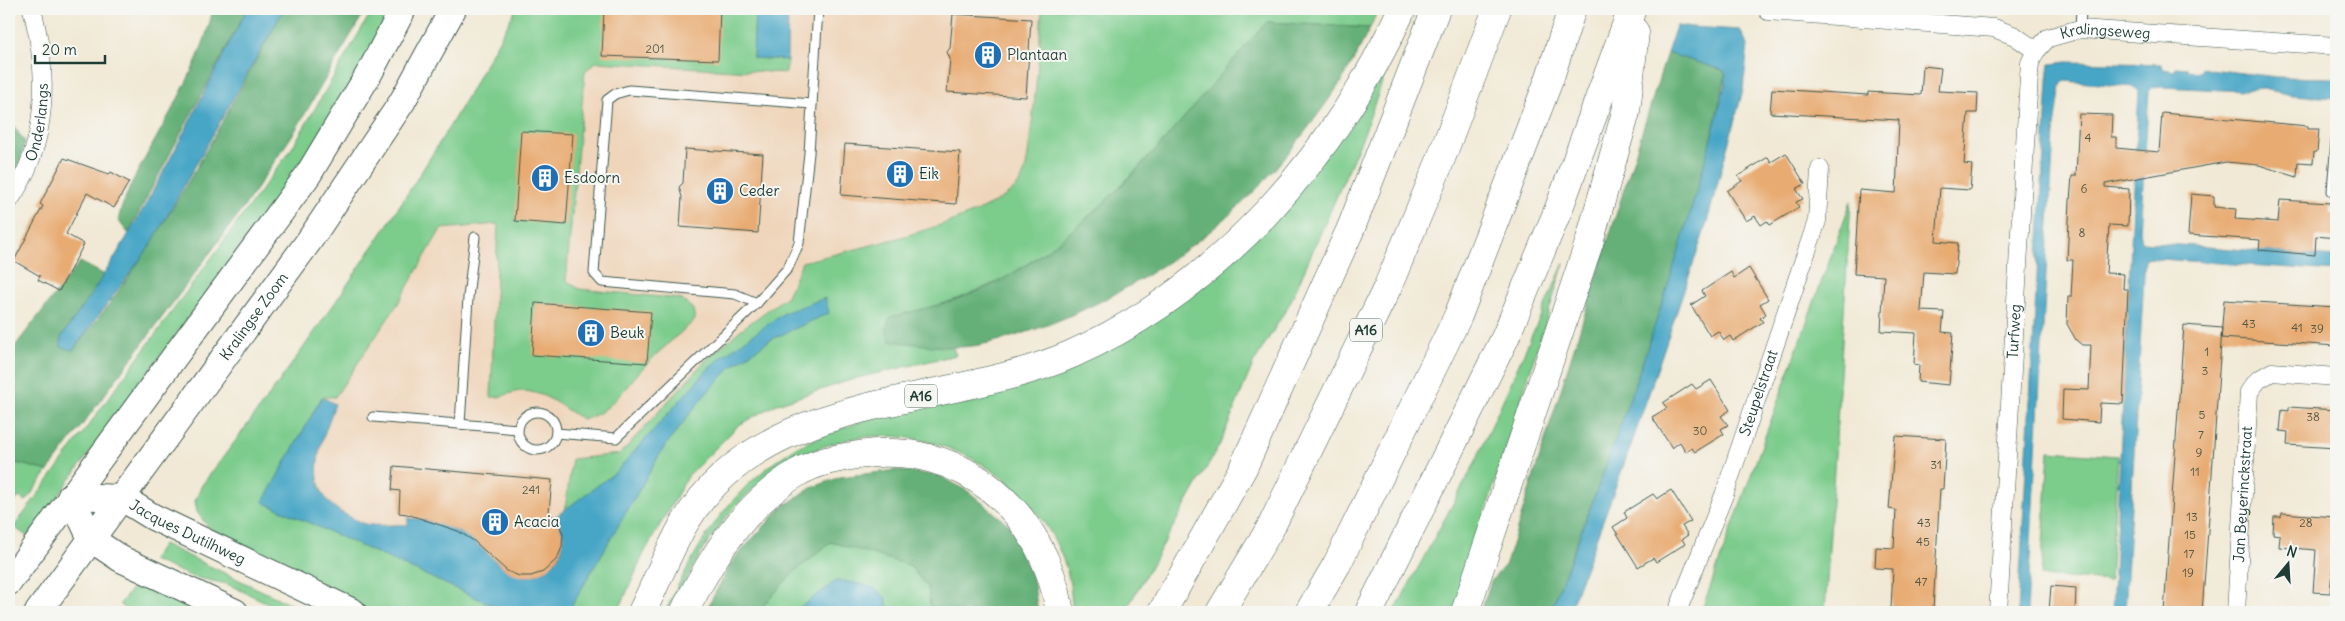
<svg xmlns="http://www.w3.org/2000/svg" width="2345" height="621" font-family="Delius,sans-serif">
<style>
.built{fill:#efd6bb}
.green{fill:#7ccc8c;stroke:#4e8460}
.forest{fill:#65b078;stroke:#427656}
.water{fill:#47a6c6;stroke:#33727d}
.building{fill:#e8ab72}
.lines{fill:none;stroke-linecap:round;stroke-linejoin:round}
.service-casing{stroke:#3e574c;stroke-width:11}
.minor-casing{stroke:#3e574c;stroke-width:19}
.secondary-casing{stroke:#3e574c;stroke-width:28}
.motorway-casing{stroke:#3e574c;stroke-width:29}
.service{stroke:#fff;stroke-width:9}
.minor{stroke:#fff;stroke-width:18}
.secondary{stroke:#fff;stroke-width:26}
.motorway{stroke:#fff;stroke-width:28}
.labels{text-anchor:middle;stroke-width:4;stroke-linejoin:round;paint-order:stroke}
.number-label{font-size:12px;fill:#515844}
.shield{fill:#f6f6f2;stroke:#60746d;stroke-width:1}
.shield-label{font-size:14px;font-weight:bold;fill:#1f3d34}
.street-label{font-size:15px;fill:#1f3d34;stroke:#f6f6f2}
.poi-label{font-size:15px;fill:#1f3d34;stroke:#f6f6f2;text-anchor:start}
</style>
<rect width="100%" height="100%" fill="#f6f6f2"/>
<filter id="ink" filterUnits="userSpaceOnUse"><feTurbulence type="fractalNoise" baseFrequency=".02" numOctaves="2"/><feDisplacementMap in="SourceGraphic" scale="10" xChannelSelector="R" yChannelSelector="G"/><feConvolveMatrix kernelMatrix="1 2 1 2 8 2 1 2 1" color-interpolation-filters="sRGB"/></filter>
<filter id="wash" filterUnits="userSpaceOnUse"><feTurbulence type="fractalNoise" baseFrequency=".0096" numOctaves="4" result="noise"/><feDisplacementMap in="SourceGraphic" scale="20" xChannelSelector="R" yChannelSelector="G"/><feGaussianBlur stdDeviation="1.12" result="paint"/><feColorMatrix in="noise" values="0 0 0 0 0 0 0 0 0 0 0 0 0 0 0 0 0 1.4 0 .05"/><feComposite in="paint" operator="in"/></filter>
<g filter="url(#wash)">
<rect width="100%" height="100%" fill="#f1e9d5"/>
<path class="built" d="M524,9H1244L1238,33L708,408L588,612H466L228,490Z"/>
<g class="green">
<path d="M373,9H394L326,129L28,537L14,527L292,148Z"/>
<path d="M516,9L755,10L753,58L787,60L786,73L596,62L585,71L566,280L579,289L681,299L693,309L695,320C677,336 659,351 643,368C626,385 609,416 582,419C562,408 547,392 522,391C511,391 501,399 491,397L498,224L441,229L397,305L335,397H322L263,502L508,612H370L241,547L209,528L197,512L195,501L202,485C291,369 375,249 451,124C474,86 495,47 516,9Z"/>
<path d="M1042,9H1378L1370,28L1267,22L1176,128L1106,201L1059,242L1008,277L958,299L932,307L890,341L952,346L956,355L857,378L777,404L739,425L688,476L644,553L618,612H568L663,449L702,398L732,366L770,340L828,313H784L708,369L616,472L565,510L572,459L620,454L702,364L739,331L787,296L802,262C847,251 997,219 1020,182C1028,169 1028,151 1030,137C1036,95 1039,52 1042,9Z"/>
<path d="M1389,63L1363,136L1290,303L1253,364L1220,444L1125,612H1073C1071,599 1071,584 1067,571C1043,490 961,434 877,436C849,436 819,447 794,459C786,463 779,469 772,474C723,509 695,559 670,612H665C699,542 725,494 792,450C807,441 825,436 841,429L1177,305Z"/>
<path d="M1851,201L1825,612H1701Z"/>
<path d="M1564,263L1454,612H1394L1474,465Z"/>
<path d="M2049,451L2118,456L2110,581L2041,576Z"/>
<path d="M9,461L48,471L26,501L19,497L9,509Z"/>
<path d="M831,542L909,565L928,588L931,612H889L886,598L846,581H836L794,612H757L794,572Z"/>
<path d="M163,544L307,612H287L227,584L193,577L152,560Z"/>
<path d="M137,582L206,612H128L120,604Z"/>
</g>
<g class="forest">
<path d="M213,9H247L128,233L118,220C126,188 144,161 159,133C181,94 204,52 213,9Z"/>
<path d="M284,9H366L295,131L244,207L48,471L9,461V354L80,262L105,275L61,337L73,350C157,251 221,123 284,9Z"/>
<path d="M1267,22L1370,28C1360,47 1351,67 1339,85C1307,131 1270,180 1227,217C1162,274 1068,326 984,344C954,351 920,344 890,341L886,328L890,317C931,307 972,298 1008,276C1114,214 1186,111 1267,22Z"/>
<path d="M1667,53L1723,70L1726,74L1702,178L1679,254L1617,438L1550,612H1481L1491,581L1506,564Z"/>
<path d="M9,120L25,142L20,162L9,184Z"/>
<path d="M897,470L940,476L969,492L1009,525L1033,579L1038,612H931L928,588L909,565L831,542L794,572L757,612H705L733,560L781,508L811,488L840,477Z"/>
</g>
<g class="water">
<path d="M247,9H284L150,246L73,350L61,347V337C136,237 189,120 247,9Z"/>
<path d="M742,9H788L787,60L753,58L755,10Z"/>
<path d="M1676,26L1740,30L1748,45L1743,90L1706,226L1633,440L1569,612H1550C1618,440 1680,265 1725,85L1726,74L1723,70L1667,53Z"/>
<path d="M2067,62L2162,64L2163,69L2175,71L2176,67L2188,68L2189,71L2200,72L2201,68L2277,77L2336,78V98L2292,95L2263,89L2245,91L2161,87L2151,88L2149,91L2140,231L2142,242L2336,257V271L2145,258L2125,612H2112L2139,91L2134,87L2065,81L2061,85L2054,134L2027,612H2018L2048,80L2050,64Z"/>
<path d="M825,298L829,313L770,340L732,366L702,398L663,449L568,612H508L263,502L322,397L335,404C322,442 299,488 344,514C351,517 358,522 365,524C378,527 395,524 408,525V518C432,520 454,527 474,541C494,555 508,584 538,574C547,571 554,565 558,557C566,544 563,530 555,517L616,472L708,369L724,355L784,313Z"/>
<path d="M836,581C850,581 876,585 885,597C887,601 888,607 889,612H794Z"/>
</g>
<g id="blocks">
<g class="building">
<path d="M604,9H720L718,60L602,56Z"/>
<path d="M953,14L1031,19L1026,97L947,92L950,59L947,52L950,48Z"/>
<path d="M1923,66L1941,68L1938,91L1978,93L1977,113H1968L1964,164L1972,165L1970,190L1940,188L1936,241L1958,243L1955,274L1924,272L1921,311L1944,312L1942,332L1953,333L1949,385L1918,382L1919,365L1914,364L1916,333L1881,331L1884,276L1854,274L1859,190L1896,193L1899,120L1770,113L1772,89L1868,95V92L1921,95Z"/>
<path d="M2162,113L2308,126V129H2319L2317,152H2314L2313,163L2298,162L2297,177L2259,165L2226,162L2105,184V187L2129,189L2128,226L2109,225L2106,273L2124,274L2123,289H2128L2123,404L2100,403L2099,422L2062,419L2063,389L2089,390L2091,345H2082L2076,340L2067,324L2068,297H2071L2073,260H2067L2070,201L2072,176H2076L2079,114L2112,115L2111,137H2116V148L2159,152Z"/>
<path d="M521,131L573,134L566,225L515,221Z"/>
<path d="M845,144L960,152L956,204L841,195Z"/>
<path d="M685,149L763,154L758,233L680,227L682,197L679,187L683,183Z"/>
<path d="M1786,153L1805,184L1796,189L1803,199L1796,202L1799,207L1770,225L1767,221L1761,225L1755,216L1746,221L1727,191L1742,181L1738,176L1768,157L1771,162Z"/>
<path d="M64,158L109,174L111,172L129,182L114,208L87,193L66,234L84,244L59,291L38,280L40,276L14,261L43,206L40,204Z"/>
<path d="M2191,194L2214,196V207L2236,209L2235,219L2278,222L2280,200L2330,203V214H2336V238L2316,236L2315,255L2259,250L2260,240L2188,235Z"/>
<path d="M1749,268L1768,299L1760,304L1766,314L1760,318L1763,322L1733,341L1730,336L1724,340L1718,331L1710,336L1691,305L1705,296L1702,291L1731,272L1734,278Z"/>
<path d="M2224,300L2336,307V346L2221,338Z"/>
<path d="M535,303L651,312L647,363L532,355Z"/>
<path d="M2184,325L2222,328L2210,503L2202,612H2164Z"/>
<path d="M1711,380L1730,410L1721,416L1728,425L1721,429L1724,434L1695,452L1692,448L1686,452L1680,442L1672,448L1652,417L1667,408L1663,403L1692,384L1696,389Z"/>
<path d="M2289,407L2336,410V448L2287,445L2288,432L2280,431L2282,410L2289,411Z"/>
<path d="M1895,436L1946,439L1943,489H1940L1933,610L1891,608L1893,569L1875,568L1876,547L1894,548L1896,510L1889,509Z"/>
<path d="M394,466L552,480L549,512L559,523L563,535L562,547L557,559L543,572L531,576H519L507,571L474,541L458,531L407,514L399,513L400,491L392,490Z"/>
<path d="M1671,490L1691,521L1682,526L1688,535L1682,539L1685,544L1656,562L1653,558L1638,567L1613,527L1627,518L1624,512L1653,494L1657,499Z"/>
<path d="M2282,513L2336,517V551H2334L2330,593L2313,592L2316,550L2279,547L2280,535L2273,534L2274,517H2281Z"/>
<path d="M2051,586L2076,588L2075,612H2049Z"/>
</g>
</g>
</g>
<g filter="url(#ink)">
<use href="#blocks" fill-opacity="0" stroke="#3e574c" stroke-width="1"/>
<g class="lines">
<defs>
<g id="service">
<path d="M2080,29L2081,9"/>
<path d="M2332,191L2336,141"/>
<path d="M757,303L735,294L602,282L594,273L607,100L615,94L629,90L812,104"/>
<circle cx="537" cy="431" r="19"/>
<path d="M373,417L518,429"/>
<path d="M460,424L468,298L475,237"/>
<path d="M556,433L616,438L757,303L788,268L799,243L809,153L818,9"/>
</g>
<g id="minor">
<path id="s1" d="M1768,11L1994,28L2015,36L2036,51L2048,38L2080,29L2336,46"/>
<path id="s2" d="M9,201C49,144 49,74 32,9"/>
<path id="s3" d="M1677,612L1724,495L1817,221L1820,169"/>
<path id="s4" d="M1998,612L2029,76L2030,63L2036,51"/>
<path id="s5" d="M2236,612L2249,392L2258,380L2272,372L2336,377"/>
</g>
<g id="secondary">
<path id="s6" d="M71,496L122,498L153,517L353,612"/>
<path d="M71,496L91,539L121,559L235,612"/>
<path d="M9,582L308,175L370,72L403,9"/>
<path id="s7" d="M38,612L309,241L402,102L453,9"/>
</g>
<g id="motorway">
<path d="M642,612C656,583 668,552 684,524C765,388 945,410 1072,354C1220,288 1336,154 1402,9"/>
<path d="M684,612C712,557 743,506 797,473C815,462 837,458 858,455C963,439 1044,512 1060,612"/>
<path d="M1162,612L1243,468L1351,228L1436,9"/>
<path d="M1220,612L1271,527L1388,286L1439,164L1497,9"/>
<path d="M1309,612L1337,564L1458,316L1549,80L1572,9"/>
<path d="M1369,612L1505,338L1559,208L1632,9"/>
<path d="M1465,612L1589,243L1626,112L1635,32"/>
</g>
</defs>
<use href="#service" class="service-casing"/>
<use href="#minor" class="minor-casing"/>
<use href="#secondary" class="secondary-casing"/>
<use href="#motorway" class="motorway-casing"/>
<use href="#service" class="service"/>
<use href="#minor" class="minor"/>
<use href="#secondary" class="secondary"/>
<use href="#motorway" class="motorway"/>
</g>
</g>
<defs>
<symbol id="building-disc" viewBox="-11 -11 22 22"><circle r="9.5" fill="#1f6fb2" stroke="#f6f6f2"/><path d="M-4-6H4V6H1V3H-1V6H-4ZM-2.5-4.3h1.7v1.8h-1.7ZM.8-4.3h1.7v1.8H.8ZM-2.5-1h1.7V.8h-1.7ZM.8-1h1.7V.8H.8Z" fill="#fff"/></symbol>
</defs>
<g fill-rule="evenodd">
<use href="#building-disc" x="972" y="39" width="32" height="32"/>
<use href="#building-disc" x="884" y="158" width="32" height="32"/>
<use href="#building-disc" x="529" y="162" width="32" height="32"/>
<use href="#building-disc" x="704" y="175" width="32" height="32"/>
<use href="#building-disc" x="575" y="317" width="32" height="32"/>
<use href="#building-disc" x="479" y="506" width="32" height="32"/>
</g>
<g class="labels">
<g class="number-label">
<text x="655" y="53">201</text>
<text x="2088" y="142">4</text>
<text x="2084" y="193">6</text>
<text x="2082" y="237">8</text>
<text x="2249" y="328">43</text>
<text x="2297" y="332">41</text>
<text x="2317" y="333">39</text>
<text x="2207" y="356">1</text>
<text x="2205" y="375">3</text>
<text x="2202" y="419">5</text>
<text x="2313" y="421">38</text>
<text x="1700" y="435">30</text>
<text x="2201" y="439">7</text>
<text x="2199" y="457">9</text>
<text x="1936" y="469">31</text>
<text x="2195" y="476">11</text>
<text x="531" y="494">241</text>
<text x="2192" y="521">13</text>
<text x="1924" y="527">43</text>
<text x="2306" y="527">28</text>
<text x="2190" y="539">15</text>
<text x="1923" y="546">45</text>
<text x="2189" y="558">17</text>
<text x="2188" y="577">19</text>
<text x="1921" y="586">47</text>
</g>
<g class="shield">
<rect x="1350" y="318.5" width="32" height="23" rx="4"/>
<rect x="905" y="384.5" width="32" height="23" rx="4"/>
</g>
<g class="shield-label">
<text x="1366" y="335">A16</text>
<text x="921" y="401">A16</text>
</g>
<g class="street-label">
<text dy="5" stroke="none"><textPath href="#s1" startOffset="351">Kralingseweg</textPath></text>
<text dy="5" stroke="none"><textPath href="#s2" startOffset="85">Onderlangs</textPath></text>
<text dy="5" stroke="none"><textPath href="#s7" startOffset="366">Kralingse Zoom</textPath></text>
<text dy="5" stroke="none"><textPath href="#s4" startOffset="281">Turfweg</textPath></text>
<text dy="5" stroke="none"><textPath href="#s3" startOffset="234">Steupelstraat</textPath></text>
<text dy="5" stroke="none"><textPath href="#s5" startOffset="118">Jan Beyerinckstraat</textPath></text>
<text dy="5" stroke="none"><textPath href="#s6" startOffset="125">Jacques Dutilhweg</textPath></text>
</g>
<g class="poi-label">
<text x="1007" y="60">Plantaan</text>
<text x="919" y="179">Eik</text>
<text x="564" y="183">Esdoorn</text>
<text x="739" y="196">Ceder</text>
<text x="610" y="338">Beuk</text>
<text x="514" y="527">Acacia</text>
</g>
</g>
<rect width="2345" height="621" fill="none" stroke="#f6f6f2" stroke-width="30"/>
<g transform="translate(2288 564) rotate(18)" stroke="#f6f6f2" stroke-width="4" paint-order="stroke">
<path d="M0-4L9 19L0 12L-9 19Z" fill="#1f3d34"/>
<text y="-8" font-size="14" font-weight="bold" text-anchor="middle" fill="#1f3d34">N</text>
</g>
<path d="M35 55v8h70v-8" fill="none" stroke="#1f3d34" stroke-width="2.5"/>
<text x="42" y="55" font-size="15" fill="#1f3d34" stroke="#f6f6f2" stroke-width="4" paint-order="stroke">20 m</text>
</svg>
